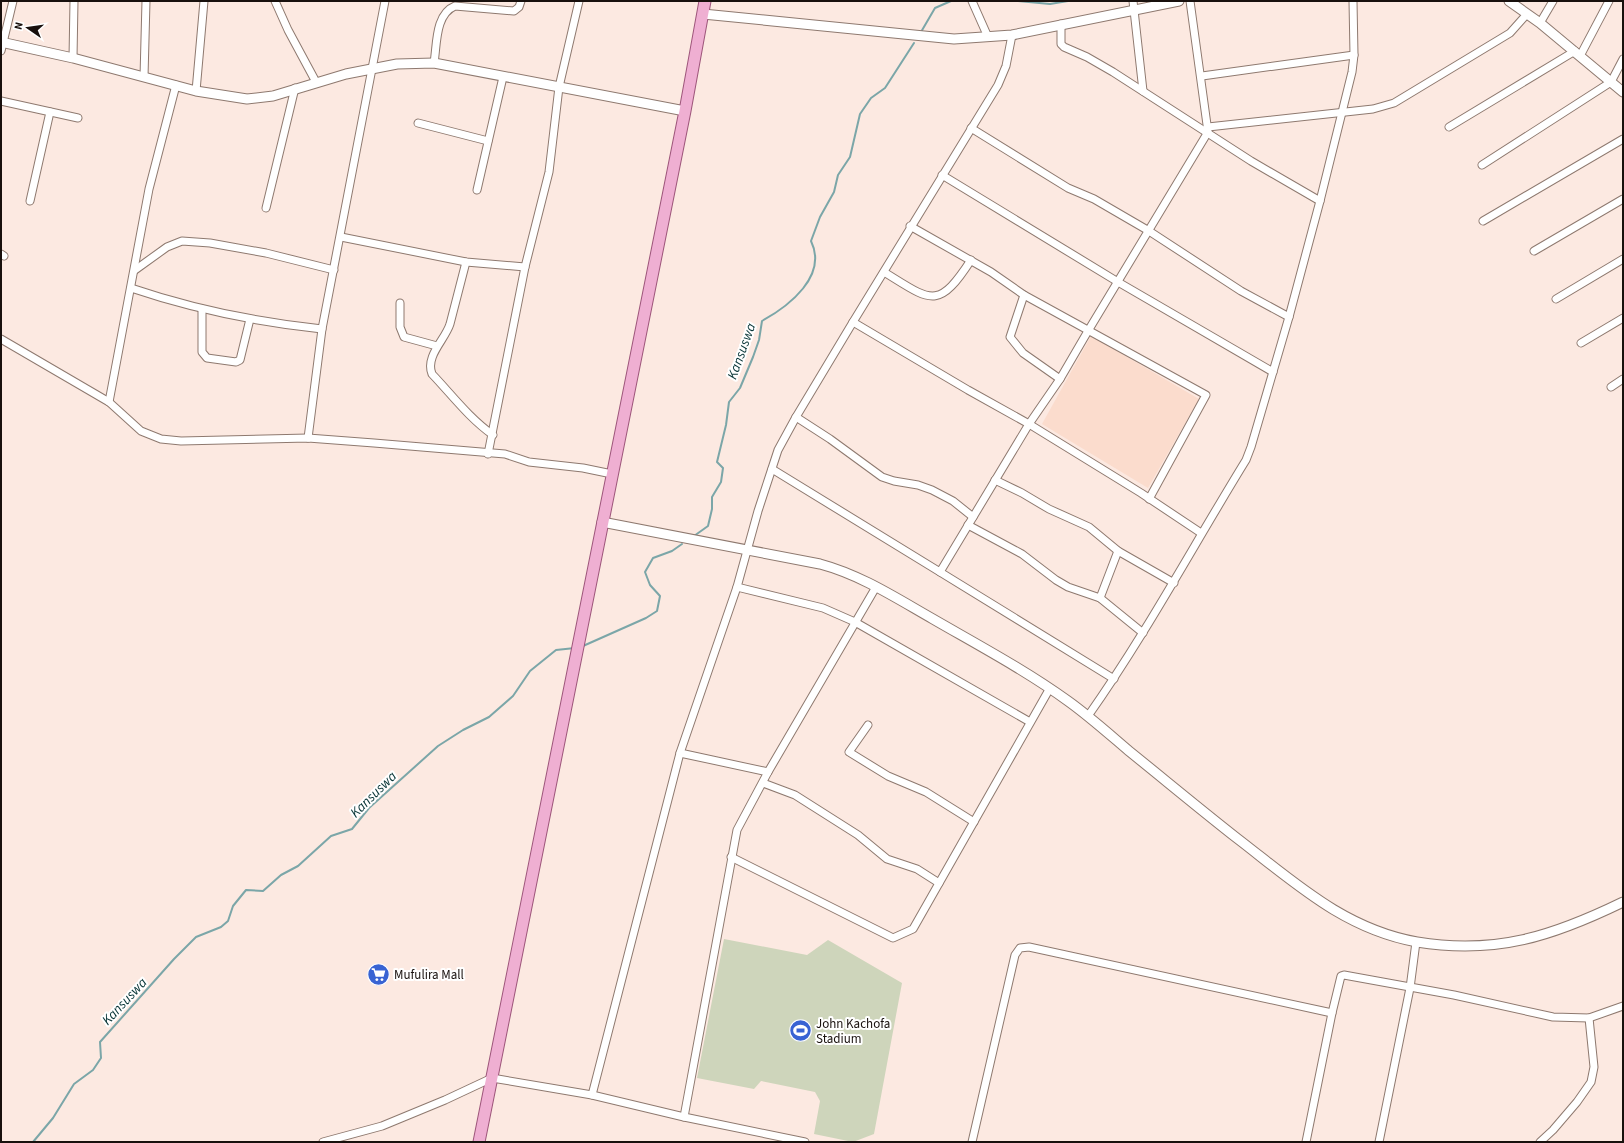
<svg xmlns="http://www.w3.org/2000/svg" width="1624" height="1143" font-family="'Source Sans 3',sans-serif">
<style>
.built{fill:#fbdccd}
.green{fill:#ced5bb}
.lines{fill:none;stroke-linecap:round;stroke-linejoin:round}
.stream{stroke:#7ba6a8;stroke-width:2}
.minor-casing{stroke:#8e796f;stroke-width:9}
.tertiary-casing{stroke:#8e796f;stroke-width:11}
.primary-casing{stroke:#9d557a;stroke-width:13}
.minor{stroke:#fff;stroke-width:7}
.tertiary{stroke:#fff;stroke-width:9}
.primary{stroke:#efafd2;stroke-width:11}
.labels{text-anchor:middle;stroke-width:4;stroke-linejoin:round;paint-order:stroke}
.poi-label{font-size:13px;fill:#18100d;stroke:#fff;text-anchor:start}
.water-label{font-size:14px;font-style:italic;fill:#073436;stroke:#fff}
</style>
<rect width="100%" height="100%" fill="#fce9e1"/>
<path class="built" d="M1091,336L1199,399L1148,488L1042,424Z"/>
<path class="green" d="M724,939L807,955L828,940L902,983L874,1134L853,1142L814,1134L820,1101L815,1092L761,1081L754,1089L697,1078Z"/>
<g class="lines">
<g class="stream">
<path d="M1018,1L1050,4L1068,1"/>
<path d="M921,32L935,8L951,1"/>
<path d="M694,536L708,526L712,509V497L721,482L723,468L717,462L726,425L729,402L740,388L753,357L759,340L762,321C789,306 828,276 811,241L820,217L834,192L838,175L850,157L860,114L871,98L885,88L914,43"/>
<path d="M583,646L646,618L657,611L660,596L650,585L645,572L653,558L672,551L682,544"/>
<path d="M33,1142L53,1118L74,1084L93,1070L101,1058L100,1042L174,959L196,937L221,927L228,921L233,906L246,890L263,891L281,875L298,866L331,836L352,829L369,808L438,746L463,730L489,717L513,696L530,671L556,650L575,648"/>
</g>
<defs>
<g id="minor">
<path d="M275,1L288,30L316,82"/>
<path d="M972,1L988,37"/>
<path d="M1133,1L1143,91"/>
<path d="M1540,23L1553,1"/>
<path d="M1061,24V44L1064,47L1087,57L1113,72L1251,161L1320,201"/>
<path d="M1,51L13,1"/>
<path d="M1580,56L1609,1"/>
<path d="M73,58L74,1"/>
<path d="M434,63C437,45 435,14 455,6L514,11L519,7L521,1"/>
<path d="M1202,76L1354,55"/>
<path d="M144,77L146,1"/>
<path d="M196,91L204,1"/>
<path d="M1,101L78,118"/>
<path d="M418,123L488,141"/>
<path d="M1208,127L1373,109L1394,103L1510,33L1527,14"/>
<path d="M1449,127L1575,51"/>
<path d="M971,128L1068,188L1094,199L1149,231L1241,291L1289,317"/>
<path d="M1482,165L1611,82L1623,59"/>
<path d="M942,175L1118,282L1273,372"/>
<path d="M477,190L503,77"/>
<path d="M30,201L50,112"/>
<path d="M266,208L295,88"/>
<path d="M1483,221L1623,139"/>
<path d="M910,226L991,272L1024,295L1206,395L1149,499"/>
<path d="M341,237L466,262L525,267"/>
<path d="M1534,251L1623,199"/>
<path d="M1,254L4,256"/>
<path d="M466,262L450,324C445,340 425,356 432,374C452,395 469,418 493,435"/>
<path d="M135,270L167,247L182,241L210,243L266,253L334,270"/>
<path d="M884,272C931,301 938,311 971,260"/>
<path d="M131,288C193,309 257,322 322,329"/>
<path d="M1024,295L1010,337L1023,353L1060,379"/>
<path d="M1556,299L1623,259"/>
<path d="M400,303V327L404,337L437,346"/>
<path d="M202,309V352L207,358L236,362L240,360L250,319"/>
<path d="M853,322L968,390L1029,424L1141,493L1201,533"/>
<path d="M1,339L109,402L141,431L161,439L181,441L308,438L374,443L505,454L529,462L583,468L612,474"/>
<path d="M1581,343L1623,318"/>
<path d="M1611,387L1623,379"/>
<path d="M109,402L149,189L176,85"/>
<path d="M796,417L830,439L882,477L894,481L918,485L932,490L953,501L973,517"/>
<path d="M308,438L322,329L385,1"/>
<path d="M488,454L525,267L549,172L559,87L579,1"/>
<path d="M772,469L940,572L1029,424L1060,379L1088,331L1208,132L1190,1"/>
<path d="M995,480L1022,493L1049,509L1089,527L1118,551L1174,583"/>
<path d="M968,525L1022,554L1056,580L1068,587L1100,598L1143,633"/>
<path d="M940,572L1114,679"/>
<path d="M737,587L823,608L855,622L1030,722"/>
<path d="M1100,598L1118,551"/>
<path d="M1088,716C1146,634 1193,546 1246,460L1251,447L1289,317L1320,201L1352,72L1354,55L1353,1"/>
<path d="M868,725L849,752L888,776L926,792L974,822"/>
<path d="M680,753L768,772"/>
<path d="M763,783L795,795L858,835L887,859L917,869L939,883"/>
<path d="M731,857L893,938L913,929L1050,688"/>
<path d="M592,1095L680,753L737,587L758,511L778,450L796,417L853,322L998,85L1006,66L1012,35"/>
<path d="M684,1117L737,830L768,772L876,587"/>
<path d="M323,1142L382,1126L445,1100L492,1078L592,1095L684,1117L805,1142"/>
<path d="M972,1142L1015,955L1020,948L1029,947L1332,1013"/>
<path d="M1306,1142L1332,1013L1341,976L1344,975L1454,995L1553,1017L1589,1018L1623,1006"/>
<path d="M1379,1142L1410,988L1416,942"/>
<path d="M1540,1142L1553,1130L1577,1102L1591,1082L1594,1067L1589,1018"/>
</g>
<g id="tertiary">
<path d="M1509,1L1540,23L1623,92"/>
<path d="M703,14L954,39L1012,35L1179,1"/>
<path d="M1,42L73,58L196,91L247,99L273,96L346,74L397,64L434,63L685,111"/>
<path d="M602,522L820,564C861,575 896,598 933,619C978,645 1025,670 1068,701C1089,716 1109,734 1129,751C1165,780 1201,810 1238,839C1294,882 1344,929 1417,942C1496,955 1553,936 1623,902"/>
</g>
<path id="primary" d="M479,1142L685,111L705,1"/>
</defs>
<use href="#minor" class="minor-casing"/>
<use href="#tertiary" class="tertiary-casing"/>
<use href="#primary" class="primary-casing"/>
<use href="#minor" class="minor"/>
<use href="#tertiary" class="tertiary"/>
<use href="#primary" class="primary"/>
</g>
<defs>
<symbol id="supermarket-disc" viewBox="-11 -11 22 22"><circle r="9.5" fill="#3863d3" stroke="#fff"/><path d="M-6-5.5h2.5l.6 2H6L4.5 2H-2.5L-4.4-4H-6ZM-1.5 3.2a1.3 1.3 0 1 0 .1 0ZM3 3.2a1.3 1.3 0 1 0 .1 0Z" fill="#fff"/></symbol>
<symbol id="stadium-disc" viewBox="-11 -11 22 22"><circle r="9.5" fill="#3863d3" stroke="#fff"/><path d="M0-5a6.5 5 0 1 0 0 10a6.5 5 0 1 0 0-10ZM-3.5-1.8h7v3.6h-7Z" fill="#fff"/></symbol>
</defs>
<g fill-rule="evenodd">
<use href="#supermarket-disc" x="366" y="962" width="25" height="25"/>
<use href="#stadium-disc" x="788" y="1018" width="25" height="25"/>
</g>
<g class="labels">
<g class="poi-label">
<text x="394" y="979">Mufulira Mall</text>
<text x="816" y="1028">John Kachofa<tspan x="816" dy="15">Stadium</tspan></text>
</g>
<g class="water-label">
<text transform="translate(741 351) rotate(-70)" y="5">Kansuswa</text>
<text transform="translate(373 794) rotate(-45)" y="5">Kansuswa</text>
<text transform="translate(124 1001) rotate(-47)" y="5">Kansuswa</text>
</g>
</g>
<rect width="1624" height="1143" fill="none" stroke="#18100d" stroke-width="4"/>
<g transform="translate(28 28) rotate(283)" stroke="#ffffff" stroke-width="3" paint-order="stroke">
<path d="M0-3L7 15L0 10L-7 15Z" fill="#18100d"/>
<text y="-6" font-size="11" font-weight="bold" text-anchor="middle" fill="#18100d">N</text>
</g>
</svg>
